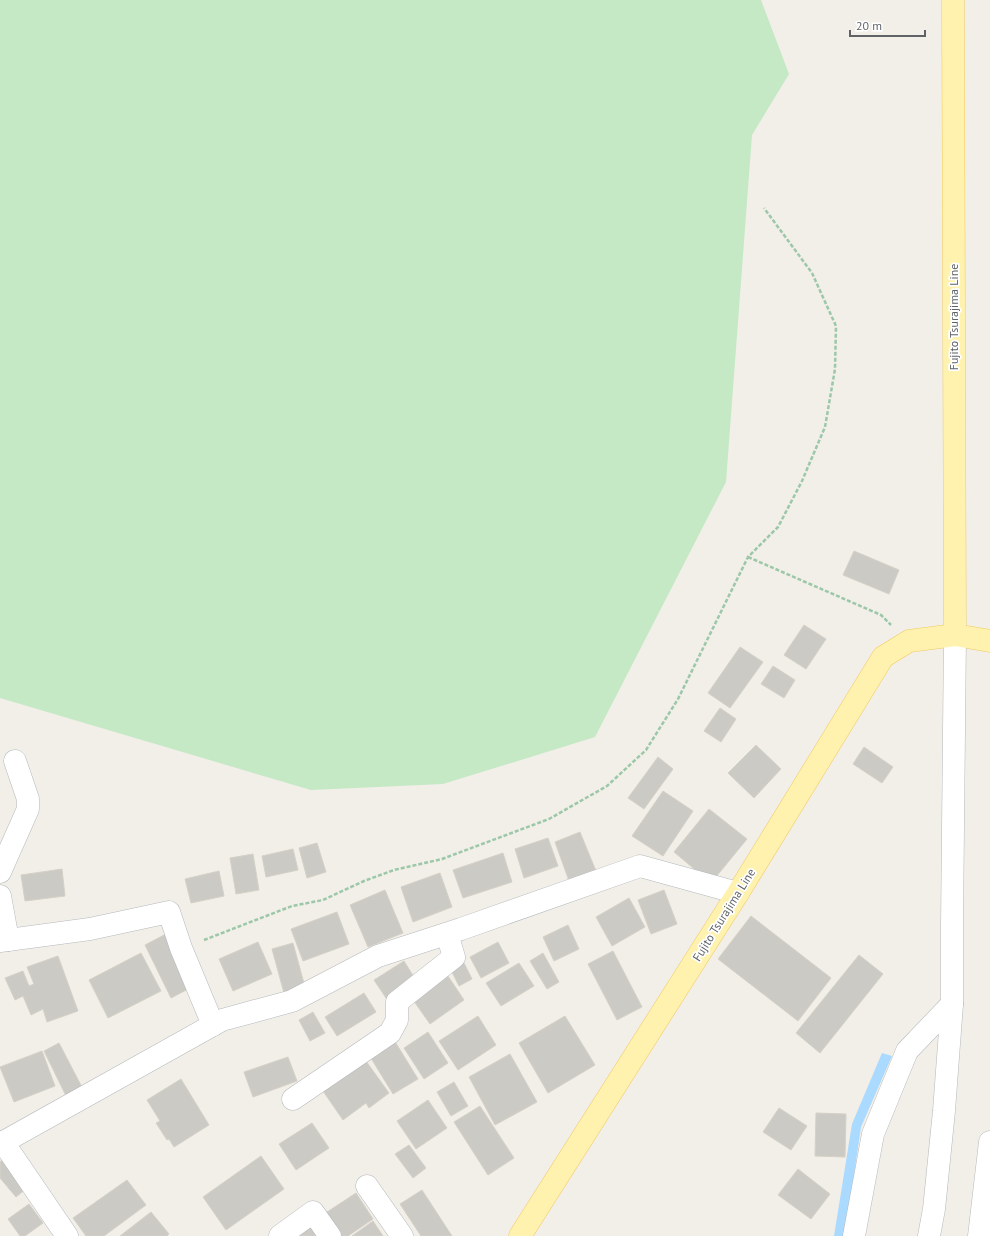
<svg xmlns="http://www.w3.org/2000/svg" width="990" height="1236" font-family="'PT Sans',sans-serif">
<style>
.green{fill:#c5e8c5}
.water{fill:#aadaff}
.building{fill:#cccac5;stroke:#d6d1c6}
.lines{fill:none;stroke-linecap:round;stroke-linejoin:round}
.minor-casing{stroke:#b5b8bc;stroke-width:23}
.major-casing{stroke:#f2c960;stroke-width:23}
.path{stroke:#9cc7a9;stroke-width:2.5;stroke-dasharray:4 2;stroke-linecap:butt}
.minor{stroke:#fff;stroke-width:22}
.major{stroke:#fff2af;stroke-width:22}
.labels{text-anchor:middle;stroke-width:3.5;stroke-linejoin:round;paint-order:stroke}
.street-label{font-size:12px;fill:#5f6368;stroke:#fff}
</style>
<rect width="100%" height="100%" fill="#f1efe8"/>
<path class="green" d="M0,0H761L789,74L752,135L726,482L595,737L443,784L311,790L0,698Z"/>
<path class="water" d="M882,1053L892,1056L861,1127L845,1236H834L852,1124Z"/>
<g class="building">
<path d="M854,551L899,570L889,594L843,575Z"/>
<path d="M804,625L826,639L806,669L784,655Z"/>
<path d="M740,647L763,662L730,708L708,693Z"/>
<path d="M773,666L795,680L784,698L761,684Z"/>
<path d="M720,708L736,719L721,742L704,731Z"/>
<path d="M756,745L781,769L754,798L728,773Z"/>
<path d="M864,747L893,767L882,783L853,764Z"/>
<path d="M658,757L673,769L644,809L628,798Z"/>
<path d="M663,791L693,811L663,856L632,836Z"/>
<path d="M709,809L747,839L711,883L674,852Z"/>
<path d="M580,832L596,871L569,881L555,842Z"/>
<path d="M548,838L558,866L524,878L515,849Z"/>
<path d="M317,843L326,872L307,878L299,848Z"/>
<path d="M293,849L298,870L266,877L262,856Z"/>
<path d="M503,853L512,882L463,898L453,870Z"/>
<path d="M253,854L259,890L236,894L230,858Z"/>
<path d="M62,869L65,896L25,901L21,875Z"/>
<path d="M219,871L224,896L191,903L185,879Z"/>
<path d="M440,873L452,907L413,922L401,887Z"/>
<path d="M385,890L403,933L368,947L350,905Z"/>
<path d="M664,890L677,924L651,934L638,900Z"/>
<path d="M629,898L645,927L612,946L596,917Z"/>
<path d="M337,912L349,944L303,961L291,929Z"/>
<path d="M751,916L831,978L798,1021L718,959Z"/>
<path d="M568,925L579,949L554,961L543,937Z"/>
<path d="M166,934L192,987L171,998L145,945Z"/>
<path d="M258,942L272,974L233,991L219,959Z"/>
<path d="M498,942L509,963L481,978L470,957Z"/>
<path d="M293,943L305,987L284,993L272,949Z"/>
<path d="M613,951L642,1007L617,1020L588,964Z"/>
<path d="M141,953L161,991L108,1018L89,980Z"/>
<path d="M543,953L559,982L547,989L530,961Z"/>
<path d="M859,955L883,974L820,1053L796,1033Z"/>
<path d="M58,956L78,1011L47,1022L43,1009L31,1015L23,996L15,1000L5,978L23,971L29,986L34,984L27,967Z"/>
<path d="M462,959L472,979L459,986L449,966Z"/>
<path d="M404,961L417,982L388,1001L374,980Z"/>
<path d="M519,963L534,986L501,1006L486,983Z"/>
<path d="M446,973L464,1000L430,1024L411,997Z"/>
<path d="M364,993L376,1012L337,1036L325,1017Z"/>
<path d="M313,1012L325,1033L310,1041L299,1020Z"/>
<path d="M478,1016L496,1045L458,1070L439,1041Z"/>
<path d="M565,1016L595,1065L548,1093L519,1043Z"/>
<path d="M428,1032L448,1063L424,1079L404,1048Z"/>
<path d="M394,1040L418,1079L393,1094L369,1055Z"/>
<path d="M59,1043L85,1093L69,1102L44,1051Z"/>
<path d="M42,1051L55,1086L14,1102L0,1067Z"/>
<path d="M510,1054L537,1102L495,1125L469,1077Z"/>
<path d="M288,1057L297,1081L253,1097L244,1072Z"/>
<path d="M366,1061L389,1093L369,1108L366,1103L343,1120L323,1091Z"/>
<path d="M181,1079L209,1125L174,1147L169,1139L167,1140L156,1123L160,1121L147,1100Z"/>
<path d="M454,1082L468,1106L451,1116L437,1092Z"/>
<path d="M428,1100L447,1128L416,1149L397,1121Z"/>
<path d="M480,1106L514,1158L488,1175L454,1122Z"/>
<path d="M779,1108L807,1126L791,1150L763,1132Z"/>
<path d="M816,1113L846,1114L845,1157L815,1156Z"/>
<path d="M312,1123L329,1148L296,1170L279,1144Z"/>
<path d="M409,1145L426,1168L413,1178L395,1154Z"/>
<path d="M261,1156L284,1189L226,1230L203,1197Z"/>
<path d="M3,1159L27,1188L16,1197L0,1178V1162Z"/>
<path d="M798,1169L830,1194L811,1219L778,1195Z"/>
<path d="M127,1180L146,1205L104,1236H86L73,1218Z"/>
<path d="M422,1190L452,1236H421L400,1204Z"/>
<path d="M356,1193L373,1219L348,1236H339L324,1214Z"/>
<path d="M29,1204L43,1223L25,1236H20L8,1219Z"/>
<path d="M151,1212L169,1234L167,1236H120Z"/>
<path d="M311,1219L319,1236H290Z"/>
<path d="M373,1221L383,1236H352Z"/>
</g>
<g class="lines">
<defs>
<g id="minor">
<path d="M0,872L28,809V799L15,761"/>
<path d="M0,896L8,940"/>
<path d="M0,941L90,929L169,912L181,948L213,1025"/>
<path d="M293,1099L390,1033L397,1020V1002L454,957L447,934"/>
<path d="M3,1142L67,1236"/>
<path d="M0,1144L222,1020L292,1001L378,956L461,929L640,866L738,893"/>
<path d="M367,1186L402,1236"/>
<path d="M280,1236L313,1212L330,1236"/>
<path d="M854,1236L873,1134L907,1051L952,1004"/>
<path d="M929,1236L934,1209L944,1111L952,1004V925L955,635"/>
<path d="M979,1236L990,1142"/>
</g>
<g id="major">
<path d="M953,0L955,635"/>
<path d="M520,1236L738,893L883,657L909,641L955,635L990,641"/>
</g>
</defs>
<use href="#minor" class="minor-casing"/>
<use href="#major" class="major-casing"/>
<g class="path">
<path d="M748,557L881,615L891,625"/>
<path d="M204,940L292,906L323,900L364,881L394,870L442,859L549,819L607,786L646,750L678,699L748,557L778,527L802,481L825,427L835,369L836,326L812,273L764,208"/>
</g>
<use href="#minor" class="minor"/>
<use href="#major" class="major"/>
</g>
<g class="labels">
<g class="street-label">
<text transform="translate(954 317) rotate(-90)" y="4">Fujito Tsurajima Line</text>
<text transform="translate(724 915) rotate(-58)" y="4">Fujito Tsurajima Line</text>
</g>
</g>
<path d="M850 30v6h75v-6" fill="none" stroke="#5f6368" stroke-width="2"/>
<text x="856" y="30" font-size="12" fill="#5f6368" stroke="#ffffff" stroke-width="3" paint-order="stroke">20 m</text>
</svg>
